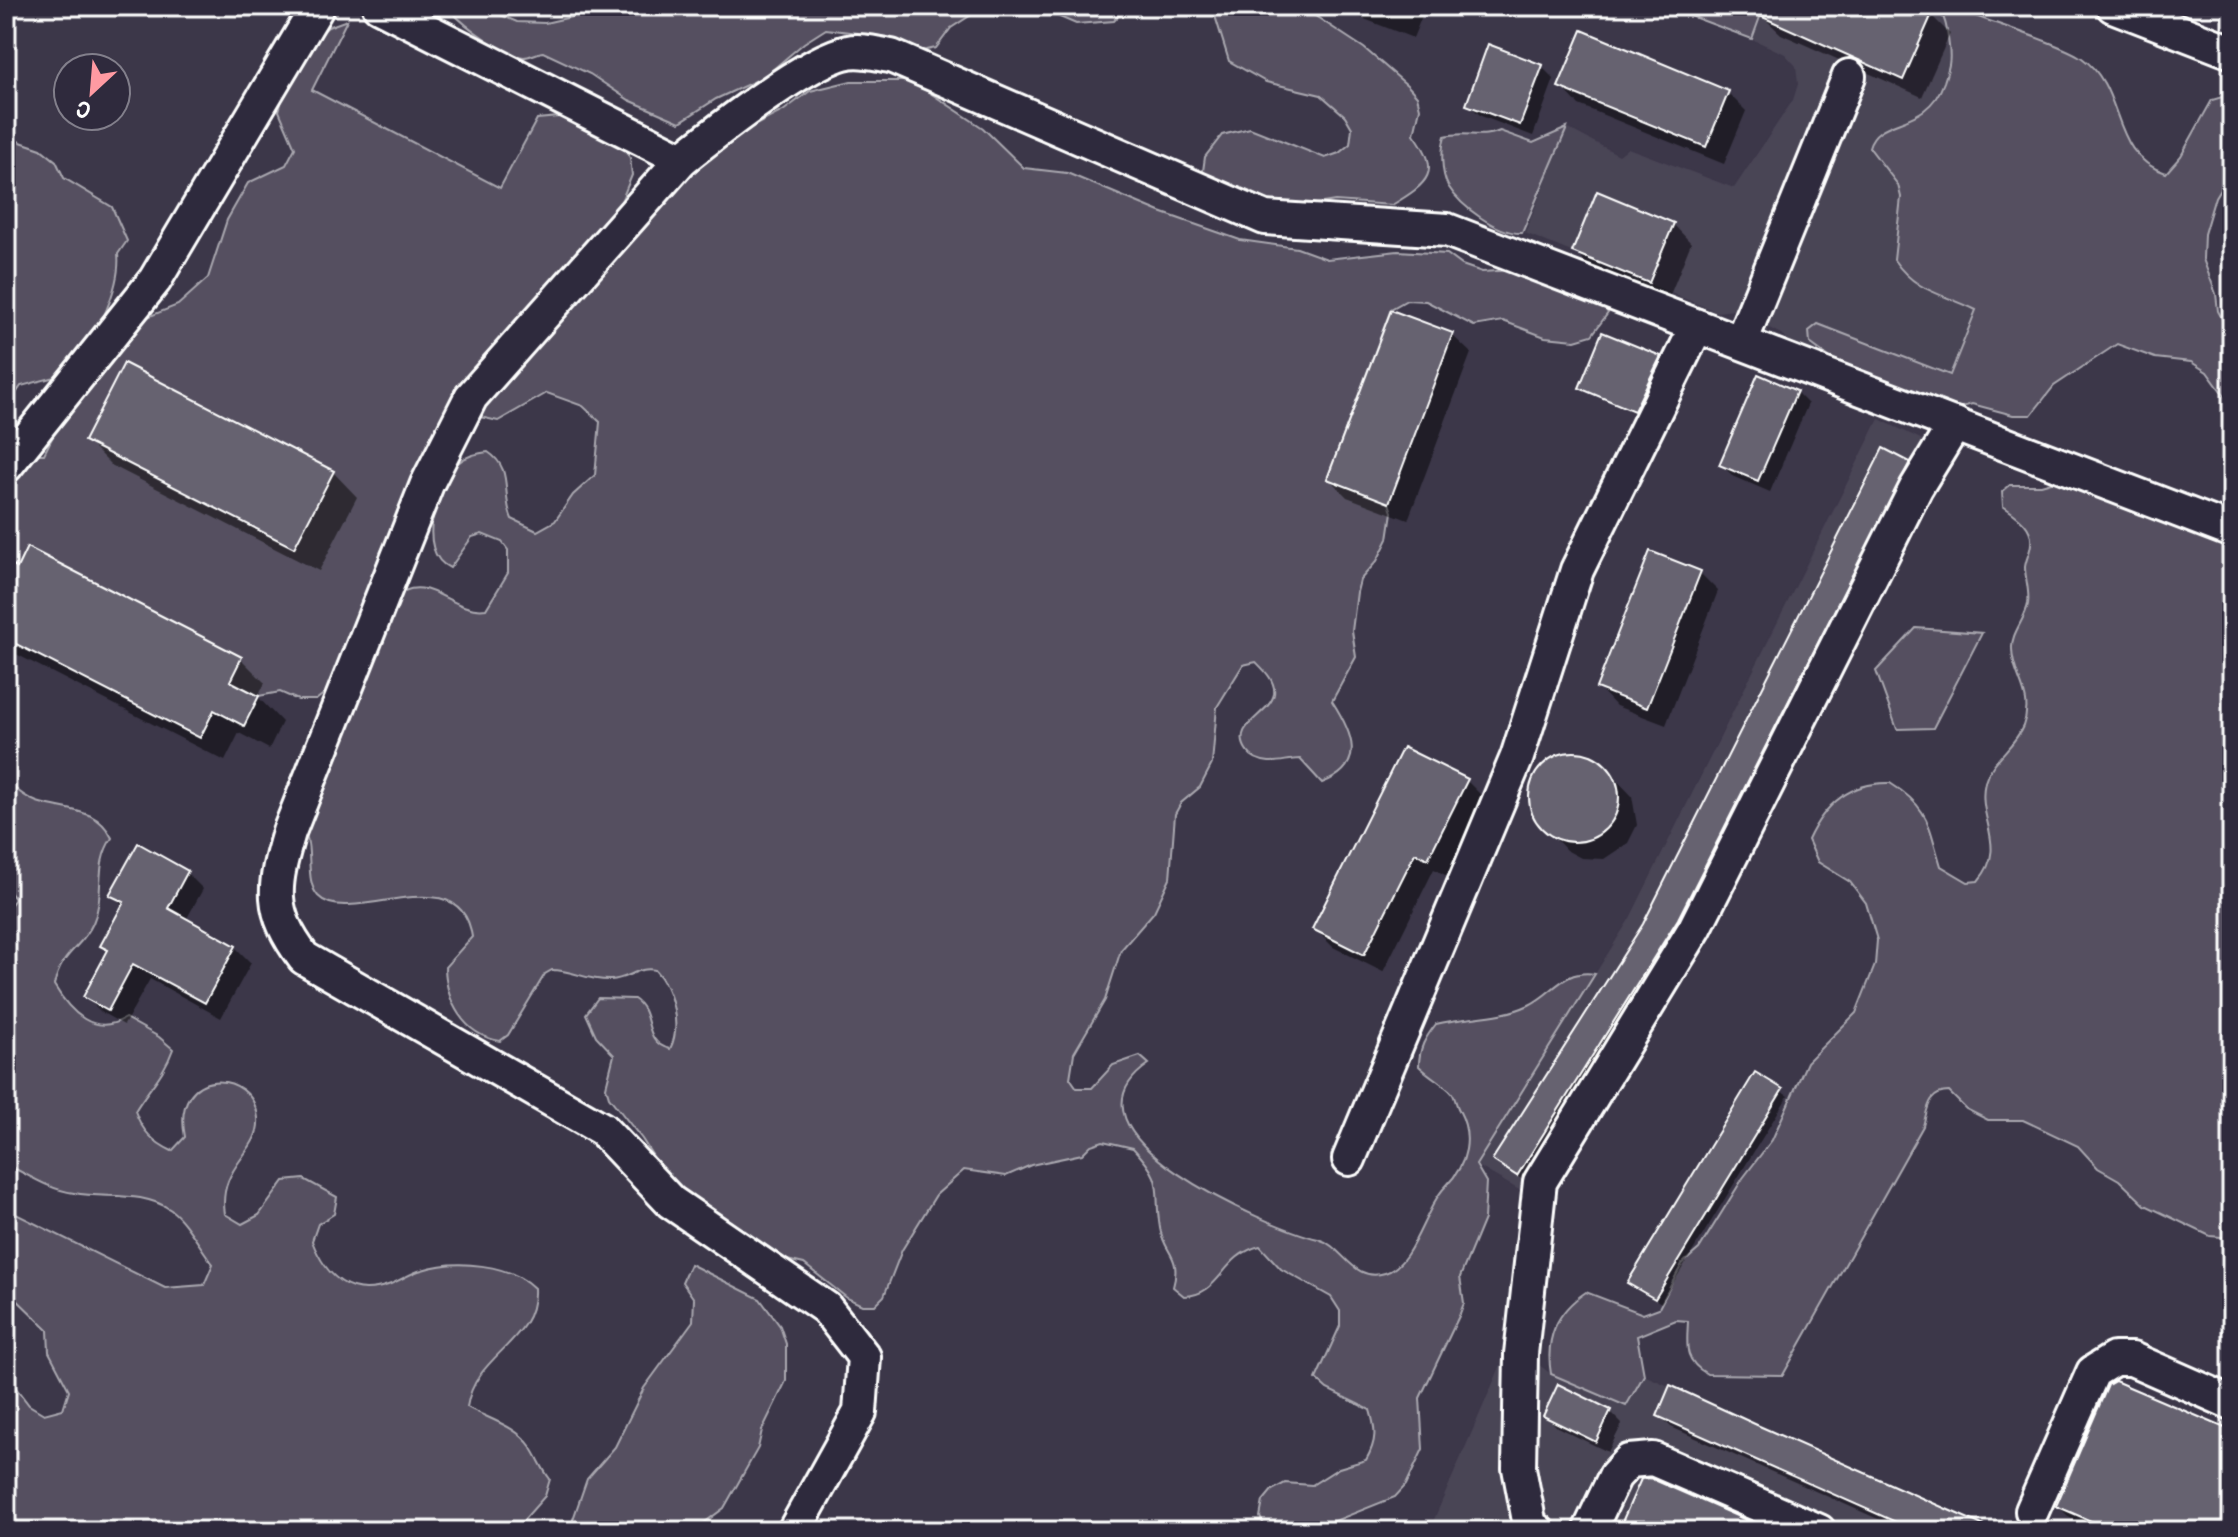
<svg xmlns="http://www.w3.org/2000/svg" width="2238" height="1537" font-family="Pangolin,sans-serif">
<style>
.built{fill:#494455}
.green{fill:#555060;stroke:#aaa8b0;stroke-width:2}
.shadow{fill:#0007}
.building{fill:#666270;stroke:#fff;stroke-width:2}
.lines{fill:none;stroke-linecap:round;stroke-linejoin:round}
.minor-casing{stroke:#fff;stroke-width:38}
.minor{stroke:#2f2a3d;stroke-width:32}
</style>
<rect width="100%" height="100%" fill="#3c3749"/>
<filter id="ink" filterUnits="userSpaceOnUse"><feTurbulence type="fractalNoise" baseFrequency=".0125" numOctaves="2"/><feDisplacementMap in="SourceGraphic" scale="16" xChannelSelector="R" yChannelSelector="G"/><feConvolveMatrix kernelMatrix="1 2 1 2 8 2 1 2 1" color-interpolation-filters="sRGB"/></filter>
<g filter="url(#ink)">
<g class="built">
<path d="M1764,6H1950L2082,58L1953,410L1794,347L1783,335L1734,310L1717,312L1525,233L1567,128L1619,155L1628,148L1734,188L1793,100L1798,84L1796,66L1785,54L1752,39Z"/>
<path d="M1879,419L1954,455L1925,496L1701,955L1550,1193L1534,1361L1551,1374L1626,1406L1644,1375L1996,1531H1429L1503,1360L1521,1191L1476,1165L1630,918Z"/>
</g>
<g class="green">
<path d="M453,6H480L517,22L545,23L571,17L584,6H985L951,28L936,48L922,51L881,36L826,29L804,43L764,77L716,99L680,122L629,100L590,74L543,52C537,53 529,57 524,57C506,57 464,25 452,12Z"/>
<path d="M1034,6H1126V8L1114,21L1076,24Z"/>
<path d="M1212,6H1300L1364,48L1408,86L1417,96L1420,108L1414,134C1442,172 1429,183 1392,205L1335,201L1280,210L1211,183L1203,171L1205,157L1222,135L1250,128L1325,158L1339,153L1350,144L1352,128L1345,116L1321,95L1266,82L1229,61Z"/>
<path d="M1664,6H1764L1752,39Z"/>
<path d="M1936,6H1971L1973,15C1999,25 2061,44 2082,58C2127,90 2108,154 2166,173L2181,156L2212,100L2232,94V169L2215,197L2204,234L2203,259L2216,294L2218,311L2232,337V406L2207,372L2191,362L2155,358L2117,344L2054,386L2031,415H2013L1972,404L1953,410L1840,365L1810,343L1809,331L1818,324L1950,375L1976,310C1942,293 1917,293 1894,260L1901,197L1898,185L1869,147C1878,114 1926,132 1944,82C1949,67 1951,61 1949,46C1947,31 1947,18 1936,6Z"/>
<path d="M347,20L312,90L500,188L537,119L570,116L621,142L630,158L632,175L618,209L412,488L381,551L331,688L316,700H298L280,692L259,696L230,681L27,548L17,568L6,562V446L23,454H44L62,418L89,390L109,352L145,318L178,305L208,278L227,220L248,183L286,165L295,148L279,111L284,92L314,39L328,27Z"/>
<path d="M851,81H904L918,85L983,128L1024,168L1067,173L1160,212L1240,240L1297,248L1327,259L1398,251L1447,254L1462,265L1482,272L1513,270L1603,305L1608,313L1592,335L1575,340L1545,337L1503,321L1474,326L1426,301L1407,300L1391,309L1327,479L1389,503L1392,512L1388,539L1377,561L1360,580L1357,592L1352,631L1356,657L1332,701C1352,732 1368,766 1322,783L1300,759C1289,759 1279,763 1269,762C1260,761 1252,758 1247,751C1229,725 1270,715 1274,694C1276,681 1264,670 1256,662L1243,665L1217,707L1212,764L1200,787L1181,803L1175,814L1170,878L1154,912L1121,950L1105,1000L1074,1053L1070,1078L1077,1088H1092L1113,1065L1140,1056L1149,1064C1047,1133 1269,1227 1318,1239C1344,1246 1352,1283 1385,1273C1414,1265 1424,1208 1446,1186C1468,1164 1473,1136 1459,1110C1456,1105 1455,1097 1452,1093C1443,1083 1429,1076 1419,1066C1419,1048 1425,1038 1436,1024C1467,1016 1500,1019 1529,1005C1554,993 1563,969 1595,974L1476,1165L1486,1182L1484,1219L1460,1277L1464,1303L1459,1316L1420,1398L1423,1449L1406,1485L1395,1497L1332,1522L1323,1531H1267L1260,1517L1263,1501L1272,1490L1285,1483L1312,1485L1339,1468L1366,1460C1377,1441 1376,1430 1370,1410L1327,1389L1316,1379L1340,1326V1311L1331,1297L1281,1269L1260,1246C1220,1256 1222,1295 1184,1296L1173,1287C1182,1255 1164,1254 1160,1228C1153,1187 1167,1184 1133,1148L1103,1141L1091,1145L1082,1154L1031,1165L1006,1176L964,1170L936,1195L902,1250L884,1296L875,1305H862L847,1298L804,1264L774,1257L715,1218L665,1175L642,1139L609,1097L606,1087L614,1055L596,1036L586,1014L598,998L634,999C655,1012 641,1042 670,1049C682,1026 672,988 655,970C639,966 628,979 611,980C587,981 573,970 552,970L545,974L508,1035L500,1041C463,1035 446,1001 445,967L472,937C461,855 349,929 318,896C304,880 314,850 304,831L395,597C427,570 452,614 486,609L508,573V550L502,542L482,534L472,537L450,568C415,553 436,483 458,463C467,455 477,454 488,452C514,469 501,494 512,519L537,531L555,521L573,495L595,475L600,422L583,406L547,393L498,421L480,417L483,407L634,231L719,144L783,111L810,91Z"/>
<path d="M1567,128L1522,233C1498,234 1461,207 1448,186C1441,173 1441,149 1445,136C1464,131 1484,139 1500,131L1533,143Z"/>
<path d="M6,137L41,149L56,161L64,178L112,207L127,241L118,254C122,291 92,340 74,372L21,386L6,408Z"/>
<path d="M2062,479L2139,515L2160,518L2232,547V1238L2210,1236L2145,1205L2119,1180L2098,1168L2078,1146L2023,1120H1988L1966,1109L1949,1092C1928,1092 1928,1108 1923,1126L1783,1375L1707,1374C1683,1360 1687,1346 1688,1321L1676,1320L1637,1336L1644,1375L1626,1406L1551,1374C1545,1338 1556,1312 1586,1292L1643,1314L1659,1308L1682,1264L1699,1249L1743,1178L1772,1140L1807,1062L1856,1013L1875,965L1877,940L1866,903L1850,882L1818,862L1808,840C1824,805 1850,782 1890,783C1930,808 1928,824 1941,866L1968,882L1978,881C2009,846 1976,819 1985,782C1991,760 2014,748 2023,726C2035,694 2012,678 2012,649C2011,633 2025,620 2028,604C2030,591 2025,579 2025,567C2026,558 2031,551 2031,543C2033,525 2015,515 2003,506L2002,492L2010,485H2041Z"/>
<path d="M1916,628L1982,633L1933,728L1897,729L1876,671Z"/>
<path d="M6,781C15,789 26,798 37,802C67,811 97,807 112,838C93,865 106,894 93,923C81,950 63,949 54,985C70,1012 94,1037 125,1018L159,1037L173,1049C164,1075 148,1089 135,1111C142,1131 153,1142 172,1151L185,1137C170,1065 254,1068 258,1118C261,1153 217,1165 225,1214L242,1224L259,1215L284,1181L304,1179L337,1197L334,1214L318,1224L312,1241C325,1274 348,1299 388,1285C400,1281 410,1273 422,1270C456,1259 510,1264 534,1288C537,1343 475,1353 467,1407C488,1419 517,1426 531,1447C538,1457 542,1469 550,1479L545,1496L514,1531H6V1375L29,1405L44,1414L63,1409L69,1390L49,1352L48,1330L6,1289V1209L165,1288L204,1285L213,1264C200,1248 187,1222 171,1210C141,1190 107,1199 74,1193C50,1190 28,1175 6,1164V911L15,899L6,886Z"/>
<path d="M690,1264L760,1299L780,1326L786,1344V1381L762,1430L758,1448L724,1508L693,1531H569L587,1479L615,1447L644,1388L693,1321L694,1299L682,1282Z"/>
</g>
<g class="shadow">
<path d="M1331,6H1426L1413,38Z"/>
<path d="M1767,6H1910L1931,15L1950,34L1922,97L1781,34L1762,16Z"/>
<path d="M1541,66L1554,79L1533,136L1481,116L1468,104Z"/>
<path d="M1561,86L1728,93L1746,111L1724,164L1579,105Z"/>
<path d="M1673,224L1691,243L1668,300L1593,270L1574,251Z"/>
<path d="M1392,312L1452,335L1471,353L1408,520L1347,497L1329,479Z"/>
<path d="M1660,358L1665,363L1640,415L1581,388Z"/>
<path d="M1796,392L1808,404L1770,492L1733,476L1721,464Z"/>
<path d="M86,440L333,472L357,497L319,571L111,465Z"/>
<path d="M1909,463L1914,469L1683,925L1523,1180L1500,1165L1645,925Z"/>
<path d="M6,564L241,659L265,683L258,697L282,722L269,749L239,733L225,761L12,652L6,646Z"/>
<path d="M1700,573L1718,591L1666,725L1616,706L1598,687Z"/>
<path d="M1584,754L1599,761L1632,796L1637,825L1628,843L1604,859L1581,858L1566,850L1536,818L1532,787L1542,767L1553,759Z"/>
<path d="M1467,781L1485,799L1447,876L1434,869L1383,972L1333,947L1315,929Z"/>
<path d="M187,873L203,889L186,920L235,947L251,963L221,1018L150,979L124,1025L101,1012L85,996L109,953L102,946L124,907L112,894Z"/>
<path d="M1756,1075L1788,1096L1661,1303L1629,1282Z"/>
<path d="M1610,1412L1622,1424L1608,1452L1557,1427L1545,1415Z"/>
<path d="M1659,1415L1991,1531H1905L1671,1427Z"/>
<path d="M2232,1433V1531H2101L2070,1518L2058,1506Z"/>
</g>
<g class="building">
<path d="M1738,6H1915L1932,14L1903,80Z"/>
<path d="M1582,30L1729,91L1706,147L1558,87Z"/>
<path d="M1488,44L1543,65L1520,125L1466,105Z"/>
<path d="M1597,191L1674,223L1649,283L1572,252Z"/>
<path d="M1391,310L1453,333L1389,503L1327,479Z"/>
<path d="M1602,332L1661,356L1634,411L1579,388Z"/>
<path d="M124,363L334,471L294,548L84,441Z"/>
<path d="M1758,374L1797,391L1758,481L1719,465Z"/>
<path d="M1883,448L1910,462L1678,919L1517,1176L1492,1160L1643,924Z"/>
<path d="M27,547L242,657L230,681L259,696L244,726L214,710L200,738L6,639V562L17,568Z"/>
<path d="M1650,551L1701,571L1647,708L1596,688Z"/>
<path d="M1403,747L1468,779L1428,859L1415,853L1364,955L1312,929Z"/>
<circle cx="1574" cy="797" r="45"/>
<path d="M138,843L188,871L168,908L236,946L205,1003L133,964L108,1011L83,997L108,950L100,946L124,902L109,895Z"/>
<path d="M1755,1072L1783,1089L1655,1299L1627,1283Z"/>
<path d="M2115,1381L2232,1431V1531H2114L2056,1506L2108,1385Z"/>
<path d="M1558,1384L1611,1410L1596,1442L1543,1416Z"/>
<path d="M1670,1385L1757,1425L1996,1531H1916L1657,1416Z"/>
<path d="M1650,1478L1771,1531H1618L1641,1479Z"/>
</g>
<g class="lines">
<defs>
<g id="minor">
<path d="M379,6L682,159"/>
<path d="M2113,6L2232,52"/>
<path d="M1741,342L1849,76"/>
<path d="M6,466L155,280L318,6"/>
<path d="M1349,1159L1517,757L1577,570L1697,326"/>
<path d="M2032,1511L2093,1372L2114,1359H2132L2232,1403"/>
<path d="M794,1531L860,1412L864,1357L826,1308L671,1202L602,1129L304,958C268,910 273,887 289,832L427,484L471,397L682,159C717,131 807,60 848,52C861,49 878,54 891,56L1265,218L1447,230L2232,531"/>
<path d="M1538,1531L1530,1526L1519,1468L1521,1354L1540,1182L1695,928L1916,488L1955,424"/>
<path d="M1589,1531L1615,1476L1629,1461L1653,1459L1819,1531"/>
</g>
</defs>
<use href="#minor" class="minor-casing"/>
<use href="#minor" class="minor"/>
</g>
</g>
<rect width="2238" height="1537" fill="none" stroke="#2f2a3d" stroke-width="32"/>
<rect x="16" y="16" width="2206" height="1505" fill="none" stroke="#fff" stroke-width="3" filter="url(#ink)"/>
<g transform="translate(92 92) rotate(206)"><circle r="38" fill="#2f2a3d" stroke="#827f8b" stroke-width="2"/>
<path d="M0-6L14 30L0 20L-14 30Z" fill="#ff9aa2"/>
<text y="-12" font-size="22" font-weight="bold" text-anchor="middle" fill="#ffffff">С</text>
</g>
</svg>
